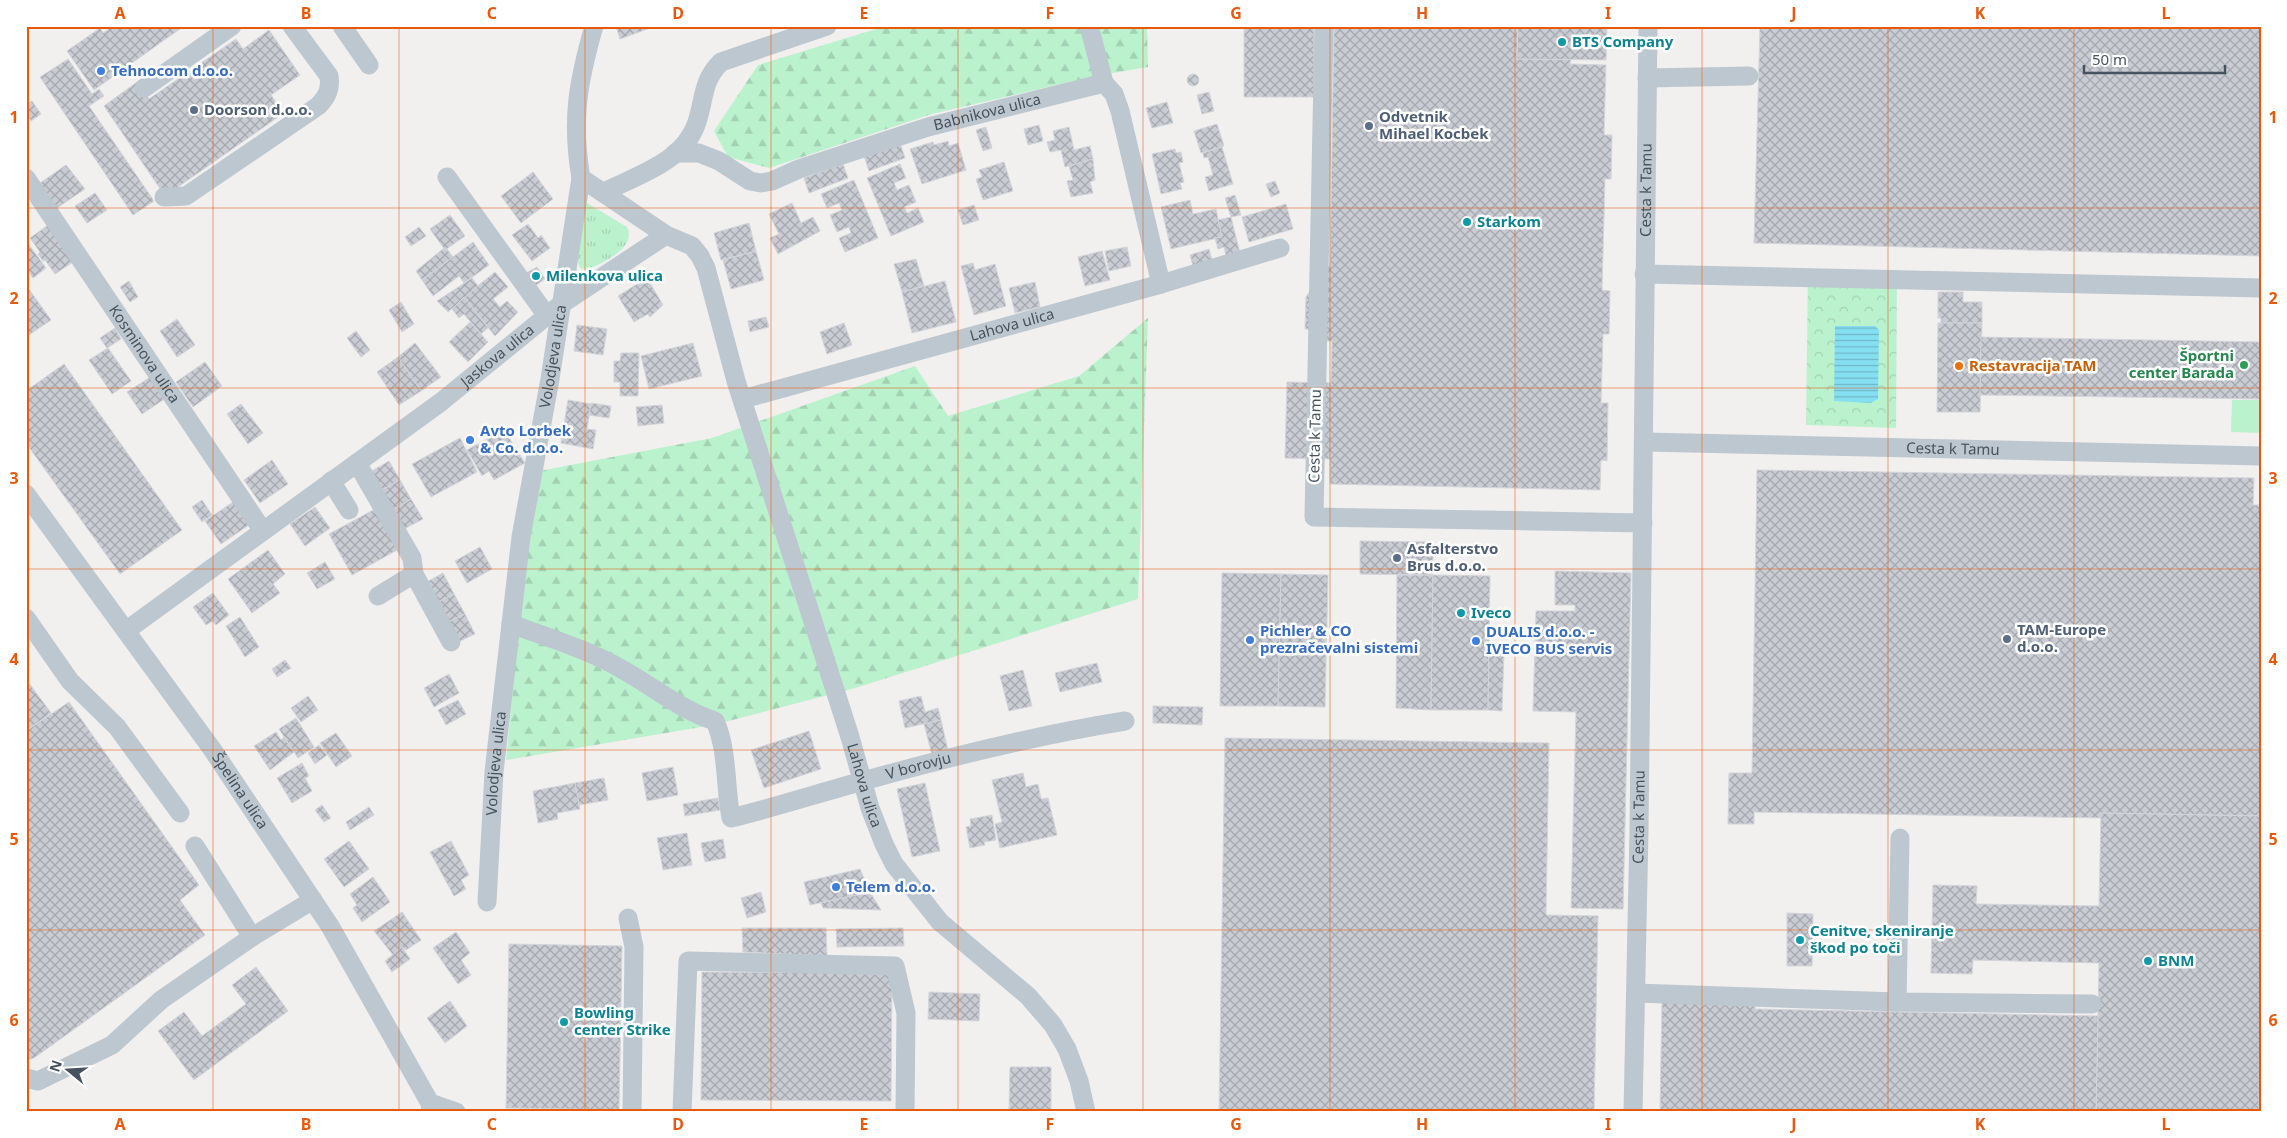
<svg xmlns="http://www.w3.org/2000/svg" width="2287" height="1138" font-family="'Noto Sans',sans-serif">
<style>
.grass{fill:url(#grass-tufts)}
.forest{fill:url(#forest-firs)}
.park{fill:url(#park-crowns)}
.pitch{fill:#bbf2ce}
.water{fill:url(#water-rules)}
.building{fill:url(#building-cross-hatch);stroke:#d3d5db}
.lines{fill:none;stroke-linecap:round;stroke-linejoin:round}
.minor{stroke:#bcc7cf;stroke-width:19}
.grid{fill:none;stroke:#e8590c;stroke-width:1;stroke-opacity:0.55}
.culture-dot{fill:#0f9aa8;stroke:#fff;stroke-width:2}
.shop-dot{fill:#3f7fe0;stroke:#fff;stroke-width:2}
.service-dot{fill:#5c6f8a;stroke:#fff;stroke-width:2}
.leisure-dot{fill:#2e9e5b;stroke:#fff;stroke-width:2}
.food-dot{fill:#e8710a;stroke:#fff;stroke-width:2}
.labels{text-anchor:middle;stroke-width:5;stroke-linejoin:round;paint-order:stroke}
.culture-label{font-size:15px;font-weight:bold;fill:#0d838f;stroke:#fff;text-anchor:start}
.shop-label{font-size:15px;font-weight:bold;fill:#366cbe;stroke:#fff;text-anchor:start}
.service-label{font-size:15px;font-weight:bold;fill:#4e5e75;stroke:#fff;text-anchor:start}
.street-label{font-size:15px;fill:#46535e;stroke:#fff}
.leisure-label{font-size:15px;font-weight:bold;fill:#27864d;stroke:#fff;text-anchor:end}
.food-label{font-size:15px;font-weight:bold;fill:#c56008;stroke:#fff;text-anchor:start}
.neatline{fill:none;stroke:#e8590c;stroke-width:2}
.grid-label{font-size:16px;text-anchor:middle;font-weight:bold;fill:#e8590c}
</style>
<defs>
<pattern id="grass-tufts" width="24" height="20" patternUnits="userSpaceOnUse" patternTransform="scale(1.25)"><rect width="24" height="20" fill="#bbf2ce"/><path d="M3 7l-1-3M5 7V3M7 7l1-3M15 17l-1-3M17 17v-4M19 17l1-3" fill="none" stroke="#a2d1b3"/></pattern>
<pattern id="forest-firs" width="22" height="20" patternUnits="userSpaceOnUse" patternTransform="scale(1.25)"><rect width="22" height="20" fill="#bbf2ce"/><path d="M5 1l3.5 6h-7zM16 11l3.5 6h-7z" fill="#a2d1b3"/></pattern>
<pattern id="park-crowns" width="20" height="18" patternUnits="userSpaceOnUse" patternTransform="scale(1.25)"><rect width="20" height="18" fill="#bbf2ce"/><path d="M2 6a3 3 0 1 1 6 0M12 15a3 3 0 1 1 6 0" fill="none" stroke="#a2d1b3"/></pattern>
<pattern id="water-rules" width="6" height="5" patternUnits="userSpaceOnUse" patternTransform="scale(1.25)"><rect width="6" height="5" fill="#85dff2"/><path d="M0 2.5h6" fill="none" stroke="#6fb7c7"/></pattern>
<pattern id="building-cross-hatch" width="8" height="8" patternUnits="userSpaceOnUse" patternTransform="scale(1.25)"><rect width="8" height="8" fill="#c9ccd2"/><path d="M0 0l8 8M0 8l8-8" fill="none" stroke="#a5a8ae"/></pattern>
</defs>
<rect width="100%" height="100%" fill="#f2efef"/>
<path class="grass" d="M587,203L627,227C638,247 601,264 586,270L580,268L577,260L581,205Z"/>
<g class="forest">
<path d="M886,26H1147L1148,67L1095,76L932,114L769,168L728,157L714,131L758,65Z"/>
<path d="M1148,318L1138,599L855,688L713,725L506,760L534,472L712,438L915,366L948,416L1079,376Z"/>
</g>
<path class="park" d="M1808,271L1897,272L1896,428L1806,425Z"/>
<path class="pitch" d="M2232,400H2261V433L2231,432Z"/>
<path class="water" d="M1835,326H1875L1879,330L1878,399L1871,403L1834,401Z"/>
<g class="building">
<path d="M113,26H184L94,90L67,51L100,28L103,33Z"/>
<path d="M616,26H649L650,28L620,39Z"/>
<rect x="1244" y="26" width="70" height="71"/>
<path d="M1334,26H1518L1517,59H1571L1570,64L1606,65L1604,135H1612L1611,179H1605L1602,290L1610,291L1609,334H1603L1601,403H1608L1607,461L1601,460L1600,490L1330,484V459L1285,458L1287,382L1331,383L1332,341H1318V330L1305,329L1306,297L1327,266H1330Z"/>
<path d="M1518,26H1607L1606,60L1517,59Z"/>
<path d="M1760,26H2261V256L1754,243Z"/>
<path d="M269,30L300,75L271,95L284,113L165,196L104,106L137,82L149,99L236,39L243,49Z"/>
<path d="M68,59L92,94L99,89L104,96L89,106L154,201L133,215L40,77Z"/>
<circle cx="1193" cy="80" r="6"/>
<path d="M1209,92L1214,111L1202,114L1197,95Z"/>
<path d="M32,101L41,114L31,121L26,114V104Z"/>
<path d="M1167,102L1173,123L1152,128L1146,108Z"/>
<path d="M1217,124L1224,146L1201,153L1194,131Z"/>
<path d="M1039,125L1043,141L1028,145L1024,129Z"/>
<path d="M986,127L992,148L983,151L976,130Z"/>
<path d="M1069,127L1074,150L1090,146L1093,159L1065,167L1061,150L1050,152L1047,142L1055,140L1053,131Z"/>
<path d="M948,141L949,146L958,143L966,170L922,184L910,149L933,142L934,145Z"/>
<path d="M900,143L905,158L869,171L864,156Z"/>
<path d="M1222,147L1233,184L1209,191L1205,177L1213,175L1208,157L1204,158L1203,153Z"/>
<path d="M1175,149L1176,153L1181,152L1183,162L1179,163L1184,182L1180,183L1182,189L1161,194L1152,154Z"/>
<path d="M1093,159L1095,180L1090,182L1093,193L1071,197L1067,181L1073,180L1069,166Z"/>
<path d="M1004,162L1013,191L983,200L976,179L982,177L979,170Z"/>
<path d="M843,164L848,178L809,193L804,178Z"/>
<path d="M900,164L906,178L894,183L897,190L909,185L916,202L904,207L907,213L918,208L924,222L891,236L867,178Z"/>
<path d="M66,165L85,189L57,208L40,183Z"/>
<path d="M533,172L553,199L521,223L501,196Z"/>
<path d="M854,180L878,238L845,252L839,238L851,233L849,227L837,232L830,215L842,210L839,203L827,208L821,194Z"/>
<path d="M1275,181L1280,193L1271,197L1266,184Z"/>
<path d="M95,193L107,210L87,223L75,206Z"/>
<path d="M1235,195L1241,215L1231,217L1225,198Z"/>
<path d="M1190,200L1193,214L1216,209L1222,237L1171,249L1161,207Z"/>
<path d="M792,203L801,223L813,217L820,231L778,254L770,238L779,234L769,214Z"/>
<path d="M1286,204L1293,229L1249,242L1242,217Z"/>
<path d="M974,205L979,220L963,225L958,210Z"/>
<path d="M450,215L465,236L445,250L430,229Z"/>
<path d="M1231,217L1241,257L1227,260L1224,247L1218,249L1215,238L1222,237L1218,220Z"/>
<path d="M749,223L756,251L721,260L714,233Z"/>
<path d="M528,224L538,238L541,235L550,248L532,261L512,235Z"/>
<path d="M48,225L73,262L55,274L45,260L43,261L38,254L40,252L30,238Z"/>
<path d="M419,227L426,236L411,246L405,237Z"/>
<path d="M27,242L46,268L33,278L26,268Z"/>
<path d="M473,242L489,265L464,283L459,276L433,296L422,280Z"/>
<path d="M1127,247L1131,266L1109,271L1105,251Z"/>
<path d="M444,248L445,250L447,249L453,257L422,280L416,271Z"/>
<path d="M1209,249L1213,263L1194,269L1190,255Z"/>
<path d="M756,251L764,280L731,289L723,260Z"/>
<path d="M1102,251L1110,280L1085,286L1078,257Z"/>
<path d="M916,259L924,286L902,292L894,264Z"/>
<path d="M973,263L975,270L995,264L1006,306L974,315L961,266Z"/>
<path d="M537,267L545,279L535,286L526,273Z"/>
<path d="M495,272L508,287L493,299L500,307L507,301L518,312L495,336L464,297Z"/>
<path d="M472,278L478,286L448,312L437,301Z"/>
<path d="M647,278L663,305L650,317L648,314L634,322L618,296Z"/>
<path d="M129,281L138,297L130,302L120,287Z"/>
<path d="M945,281L956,322L912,333L902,292Z"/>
<path d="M1035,282L1040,307L1015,313L1009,288Z"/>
<path d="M26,285L51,320L26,337Z"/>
<path d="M1938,292H1963V302H1982V323H1941V318H1938Z"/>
<path d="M464,297L488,328L481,334L464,314L459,318L452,309Z"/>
<path d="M401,302L414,324L402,332L389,310Z"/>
<path d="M766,317L769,327L750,332L748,321Z"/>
<path d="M177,319L195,345L177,357L160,331Z"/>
<path d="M470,322L488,342L468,362L449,342Z"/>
<path d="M844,323L852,345L827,354L820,332Z"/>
<path d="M1938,323H1982L1980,412H1937Z"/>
<path d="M577,325L607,329L603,355L574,351Z"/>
<path d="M115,328L121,339L107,348L100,338Z"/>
<path d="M356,331L370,350L361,357L347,338Z"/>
<path d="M1981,337L2261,342V399L1980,395Z"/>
<path d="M415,343L441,377L421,391L398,357Z"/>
<path d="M693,343L702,376L649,389L641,356Z"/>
<path d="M108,348L131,381L112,394L89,360Z"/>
<path d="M621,353H639L638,396H620V382H614V361H620Z"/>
<path d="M398,357L421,391L399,405L377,372Z"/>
<path d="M205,362L222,386L193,407L176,382Z"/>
<path d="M64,364L182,530L120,574L26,443V391Z"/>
<path d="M152,376L166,398L142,414L127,392Z"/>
<path d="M568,400L591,404L587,429L596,430L593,449L561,443Z"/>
<path d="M591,403L611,406L609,418L589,415Z"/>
<path d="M241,404L263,433L248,444L227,414Z"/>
<path d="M662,405L664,423L638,426L636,407Z"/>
<path d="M504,430L525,463L494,480L489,471L482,476L467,450Z"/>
<path d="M460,438L477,472L431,497L412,464Z"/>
<path d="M272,460L288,484L260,503L244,480Z"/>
<path d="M389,461L400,480L382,490L372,471Z"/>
<path d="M1757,470L2254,478L2253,505H2261V816L2101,813V818L1754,812V824H1728L1729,773H1752Z"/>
<path d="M400,480L411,499L393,510L382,490Z"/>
<path d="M411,499L423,519L404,529L393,510Z"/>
<path d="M202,500L212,515L202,522L192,507Z"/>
<path d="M233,502L249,525L221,544L205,521Z"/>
<path d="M315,507L330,528L305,546L290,524Z"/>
<path d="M377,508L399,549L352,575L329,534Z"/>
<path d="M1360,541L1433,542V575L1360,574Z"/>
<path d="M480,547L492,569L467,583L455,561Z"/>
<path d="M268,550L285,574L273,584L280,593L252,613L228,579Z"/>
<path d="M325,562L335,579L317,589L307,573Z"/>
<path d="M1555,571L1631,573L1623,909L1571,908L1576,712L1533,711L1536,611H1575V605H1555Z"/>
<path d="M443,573L454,594L436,603L425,583Z"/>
<path d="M1222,573L1281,574L1278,706H1220Z"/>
<path d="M1281,574L1328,575L1325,707L1278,706Z"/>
<path d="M1397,575H1433L1431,710L1396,708Z"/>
<path d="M1433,575L1490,576L1488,710H1431Z"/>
<path d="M213,593L229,615L216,625L213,621L206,625L193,607Z"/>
<path d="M454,594L465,614L446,623L436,603Z"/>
<path d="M465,614L475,634L456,643L446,623Z"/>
<path d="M240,617L259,647L245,657L226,626Z"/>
<path d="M1489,651H1504L1502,711L1488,710Z"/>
<path d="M285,660L291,668L277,677L272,669Z"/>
<path d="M1097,663L1102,682L1060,692L1055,673Z"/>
<path d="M1023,670L1032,706L1009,711L1000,676Z"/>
<path d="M449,674L459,693L434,707L424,688Z"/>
<path d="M26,679L51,713L26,731Z"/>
<path d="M308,696L318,710L301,722L291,708Z"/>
<path d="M921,696L925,712L938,708L941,720L905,728L899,701Z"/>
<path d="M458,700L466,714L446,725L438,710Z"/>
<path d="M69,702L199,885L180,900L205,935L34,1058L26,1060V731Z"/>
<path d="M1153,706L1203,707L1202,725L1153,723Z"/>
<path d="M296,718L314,747L298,758L279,729Z"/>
<path d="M941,720L948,751L932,755L924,724Z"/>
<path d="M809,731L821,769L764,788L751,750Z"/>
<path d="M276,732L281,740L284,737L294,752L270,770L254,746Z"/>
<path d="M336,733L352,756L336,767L320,743Z"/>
<path d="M1225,738L1549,743L1546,915L1598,916L1594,1112H1219Z"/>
<path d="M319,745L327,755L315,764L308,753Z"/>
<path d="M302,763L309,776L305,778L312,791L292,803L277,778Z"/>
<path d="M673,767L678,795L647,801L642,773Z"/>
<path d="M1023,773L1026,787L1038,784L1041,799L1048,798L1057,835L1000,848L995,824L1002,822L992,780Z"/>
<path d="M604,778L608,800L579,805L575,783Z"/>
<path d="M575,783L580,809L557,813L558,819L538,823L533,791Z"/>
<path d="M925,783L940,851L912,857L897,789Z"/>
<path d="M718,798L720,810L685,816L683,804Z"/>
<path d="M322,805L331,818L324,822L315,810Z"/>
<path d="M369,807L374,815L350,830L346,822Z"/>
<path d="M2101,813L2261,816L2259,1112H2096L2099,963L1973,960L1972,974L1931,973L1933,885L1977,886L1976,904L2099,906Z"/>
<path d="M992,815L996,840L984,842L985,845L970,848L966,827L971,826L970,819Z"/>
<path d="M687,833L692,865L663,870L657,838Z"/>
<path d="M723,839L726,858L705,862L701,843Z"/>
<path d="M349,841L369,869L344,887L324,859Z"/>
<path d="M451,841L469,875L461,880L466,889L454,896L430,852Z"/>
<path d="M860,869L870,892L810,905L804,882Z"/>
<path d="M373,877L390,902L362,922L353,908L357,905L350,894Z"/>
<path d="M761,892L766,912L747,918L741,898Z"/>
<path d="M870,892L881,910L823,908L821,903Z"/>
<path d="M402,912L421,940L406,950L402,947L393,955L374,931Z"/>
<path d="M1787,913L1813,914L1812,966H1787Z"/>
<path d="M742,928H826L827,956L743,952Z"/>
<path d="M903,928L904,946L837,947L836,929Z"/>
<path d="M456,932L470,953L461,960L471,975L458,984L433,948Z"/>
<path d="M509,944L622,946L619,1110L506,1108Z"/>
<path d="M402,947L410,959L392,972L385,961Z"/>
<path d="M256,967L288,1011L194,1080L158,1031L184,1012L202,1036L246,1004L232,985Z"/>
<path d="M702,972L892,973L891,1101L701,1100Z"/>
<path d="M929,992L980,994L979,1021L928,1019Z"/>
<path d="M450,1001L467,1026L445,1043L427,1018Z"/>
<path d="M1662,1002L1755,1003V1009L2098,1016L2096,1112H1660Z"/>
<path d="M1010,1067H1051V1112H1009Z"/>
</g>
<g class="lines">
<g class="minor">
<path d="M342,26L369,65"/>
<path id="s1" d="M594,26C578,82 571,120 581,178L666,235L692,246L700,256L706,268L736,381L850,737L870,808L884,844L894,864L940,922L1028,996L1053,1025L1067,1049L1079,1081L1086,1112"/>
<path d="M1089,26L1104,83"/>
<path d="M1324,26L1314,517L1643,523"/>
<path d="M1647,78L1749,76"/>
<path d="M144,88L232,26"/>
<path id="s2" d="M675,153H699L719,161L750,181L761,183L772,181L799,169L928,127L1104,83L1114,94L1120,111L1161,284"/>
<path d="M447,177L547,316"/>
<path id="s3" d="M26,178L263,531"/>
<path d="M604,192C638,175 684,162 697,122C705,97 702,81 721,62L827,26"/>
<path d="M164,197L186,196L318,106C327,97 331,89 329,76L292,26"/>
<path d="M1644,274L2261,288"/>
<path id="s4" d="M743,399L1161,284L1280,248"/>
<path id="s5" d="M1644,442L2261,456"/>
<path d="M357,463L412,558L414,574L378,596"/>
<path d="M331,481L349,510"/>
<path id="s6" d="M26,494L212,749L330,926L430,1103L431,1112"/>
<path d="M414,574L451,642"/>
<path d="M26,618L70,681L117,727L180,813"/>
<path id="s7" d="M511,624C549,638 590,650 625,671C655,688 681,710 715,721C728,750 725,787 731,818C776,807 819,793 863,781C949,757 1037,735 1125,721"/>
<path id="s8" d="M127,630L441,402L560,305L666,235"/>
<path d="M195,846L252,937L313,900"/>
<path id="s9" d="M487,902L494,772L521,537L550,379L581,178"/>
<path d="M628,918L634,947L632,1112"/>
<path d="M1636,993L1897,1002L2092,1004"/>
<path d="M1897,1002L1900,838"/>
<path d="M26,1078L38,1081L112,1045L161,1000L252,937"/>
<path d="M430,1103L456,1112"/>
<path d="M682,1112L688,961L895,966L906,1013L905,1112"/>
<path id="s10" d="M1633,1112L1639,831L1648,26"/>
</g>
</g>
<path class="grid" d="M213,26V1112M399,26V1112M585,26V1112M771,26V1112M958,26V1112M1143,26V1112M1330,26V1112M1515,26V1112M1702,26V1112M1888,26V1112M2074,26V1112M26,208H2261M26,388H2261M26,569H2261M26,750H2261M26,930H2261"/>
<g class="culture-dot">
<circle cx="1562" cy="42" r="5"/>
<circle cx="1467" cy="222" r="5"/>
<circle cx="536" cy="276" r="5"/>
<circle cx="1461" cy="613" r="5"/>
<circle cx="1800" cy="940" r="5"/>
<circle cx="2148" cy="961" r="5"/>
<circle cx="564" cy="1022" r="5"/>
</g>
<g class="shop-dot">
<circle cx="101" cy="71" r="5"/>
<circle cx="470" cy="440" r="5"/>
<circle cx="1250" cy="640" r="5"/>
<circle cx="1476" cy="641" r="5"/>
<circle cx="836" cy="887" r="5"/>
</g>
<g class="service-dot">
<circle cx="194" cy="110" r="5"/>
<circle cx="1369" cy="126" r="5"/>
<circle cx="1397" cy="558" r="5"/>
<circle cx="2007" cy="639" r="5"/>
</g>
<circle class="leisure-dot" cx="2244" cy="365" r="5"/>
<circle class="food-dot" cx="1959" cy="366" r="5"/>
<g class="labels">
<g class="culture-label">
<text x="1572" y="47">BTS Company</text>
<text x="1477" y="227">Starkom</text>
<text x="546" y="281">Milenkova ulica</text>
<text x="1471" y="618">Iveco</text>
<text x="1810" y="936">Cenitve, skeniranje<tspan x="1810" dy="17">škod po toči</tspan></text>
<text x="2158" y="966">BNM</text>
<text x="574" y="1018">Bowling<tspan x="574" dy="17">center Strike</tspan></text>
</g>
<g class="shop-label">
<text x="111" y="76">Tehnocom d.o.o.</text>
<text x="480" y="436">Avto Lorbek<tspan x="480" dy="17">&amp; Co. d.o.o.</tspan></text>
<text x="1260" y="636">Pichler &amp; CO<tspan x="1260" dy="17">prezračevalni sistemi</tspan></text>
<text x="1486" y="637">DUALIS d.o.o. -<tspan x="1486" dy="17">IVECO BUS servis</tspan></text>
<text x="846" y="892">Telem d.o.o.</text>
</g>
<g class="service-label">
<text x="204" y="115">Doorson d.o.o.</text>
<text x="1379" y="122">Odvetnik<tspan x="1379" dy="17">Mihael Kocbek</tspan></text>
<text x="1407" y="554">Asfalterstvo<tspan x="1407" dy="17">Brus d.o.o.</tspan></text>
<text x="2017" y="635">TAM-Europe<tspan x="2017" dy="17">d.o.o.</tspan></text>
</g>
<g class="street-label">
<text dy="5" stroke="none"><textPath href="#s2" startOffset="331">Babnikova ulica</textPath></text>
<text dy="5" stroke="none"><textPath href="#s10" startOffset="922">Cesta k Tamu</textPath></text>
<text dy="5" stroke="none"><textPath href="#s4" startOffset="279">Lahova ulica</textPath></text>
<text dy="5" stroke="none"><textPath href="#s3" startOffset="212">Kosminova ulica</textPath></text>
<text dy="5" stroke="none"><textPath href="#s8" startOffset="461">Jaskova ulica</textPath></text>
<text dy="5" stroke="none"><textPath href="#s9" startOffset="550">Volodjeva ulica</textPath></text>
<text transform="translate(1315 436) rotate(-89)" y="5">Cesta k Tamu</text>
<text dy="5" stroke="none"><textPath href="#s5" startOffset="309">Cesta k Tamu</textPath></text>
<text dy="5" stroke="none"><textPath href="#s9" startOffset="139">Volodjeva ulica</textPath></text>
<text dy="5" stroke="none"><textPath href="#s7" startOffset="520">V borovju</textPath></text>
<text dy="5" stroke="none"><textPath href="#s1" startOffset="852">Lahova ulica</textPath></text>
<text dy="5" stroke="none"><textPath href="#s6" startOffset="366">Špelina ulica</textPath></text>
<text dy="5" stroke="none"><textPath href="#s10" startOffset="295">Cesta k Tamu</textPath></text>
</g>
<g class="leisure-label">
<text x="2234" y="361">Športni<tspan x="2234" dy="17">center Barada</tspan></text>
</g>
<g class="food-label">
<text x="1969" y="371">Restavracija TAM</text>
</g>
</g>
<rect width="2287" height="1138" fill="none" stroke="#ffffff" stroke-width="55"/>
<g transform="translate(68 1070) rotate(288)" stroke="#ffffff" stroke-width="4" paint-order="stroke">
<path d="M0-4L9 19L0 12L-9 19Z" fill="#46535e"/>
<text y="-8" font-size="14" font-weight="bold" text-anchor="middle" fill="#46535e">N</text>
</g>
<path d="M2084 65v8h141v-8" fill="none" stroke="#46535e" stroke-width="2.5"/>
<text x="2092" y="65" font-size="15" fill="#46535e" stroke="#ffffff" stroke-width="4" paint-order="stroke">50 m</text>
<rect x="28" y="28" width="2232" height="1082" class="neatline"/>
<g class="grid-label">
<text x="120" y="19">A</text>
<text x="306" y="19">B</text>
<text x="492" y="19">C</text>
<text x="678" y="19">D</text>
<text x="864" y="19">E</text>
<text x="1050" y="19">F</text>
<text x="1236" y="19">G</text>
<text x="1422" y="19">H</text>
<text x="1608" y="19">I</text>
<text x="1794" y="19">J</text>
<text x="1980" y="19">K</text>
<text x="2166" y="19">L</text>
<text x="14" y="123">1</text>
<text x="2273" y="123">1</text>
<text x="14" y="304">2</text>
<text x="2273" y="304">2</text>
<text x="14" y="484">3</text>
<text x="2273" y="484">3</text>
<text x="14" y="665">4</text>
<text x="2273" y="665">4</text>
<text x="14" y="845">5</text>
<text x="2273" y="845">5</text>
<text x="14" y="1026">6</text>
<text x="2273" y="1026">6</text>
<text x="120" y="1130">A</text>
<text x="306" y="1130">B</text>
<text x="492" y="1130">C</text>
<text x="678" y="1130">D</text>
<text x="864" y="1130">E</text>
<text x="1050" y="1130">F</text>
<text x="1236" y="1130">G</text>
<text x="1422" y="1130">H</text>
<text x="1608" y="1130">I</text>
<text x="1794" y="1130">J</text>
<text x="1980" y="1130">K</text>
<text x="2166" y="1130">L</text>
</g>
</svg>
